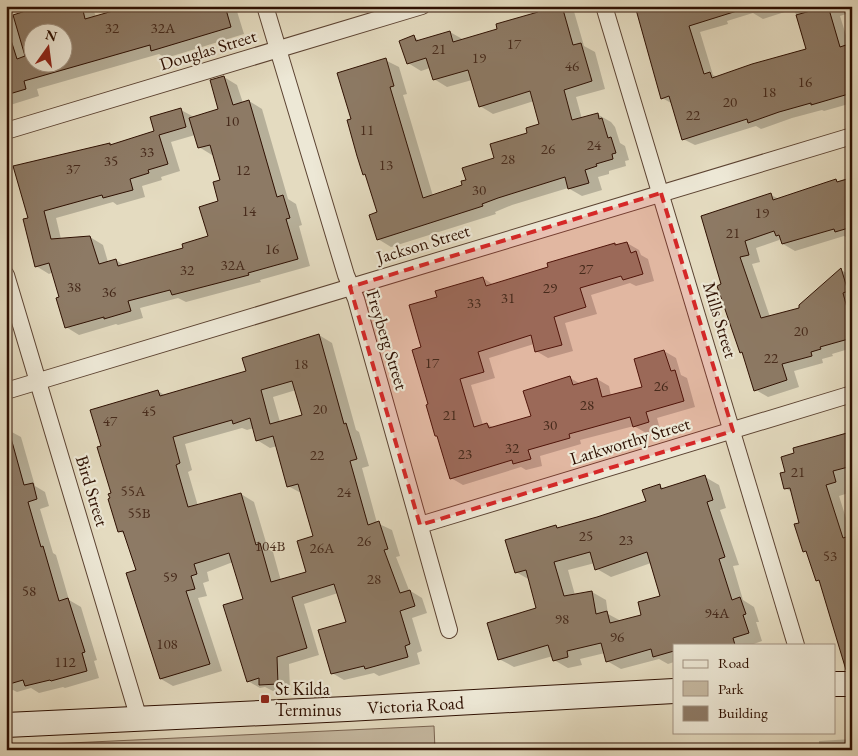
<svg xmlns="http://www.w3.org/2000/svg" width="858" height="756" font-family="'EB Garamond',serif">
<style>
.green{fill:#c5b8a0;stroke:#7a6451}
.shadow{fill:#0003;fill-rule:evenodd}
.building{fill:#8d7a65;stroke:#2e1002;fill-rule:evenodd}
.lines{fill:none;stroke-linecap:round;stroke-linejoin:round}
.street-casing{stroke:#5c4332;stroke-width:18}
.secondary-casing{stroke:#2e1002;stroke-width:26}
.street{stroke:#ede8d6;stroke-width:16}
.secondary{stroke:#ede8d6;stroke-width:24}
.marked{fill:#d62828;fill-opacity:0.2;stroke:#d62828;stroke-width:4;stroke-dasharray:10 6;stroke-linejoin:round}
.poi-dot{fill:#8f2418;stroke:#ede8d6;stroke-width:2}
.labels{text-anchor:middle;stroke-width:4.5;stroke-linejoin:round;paint-order:stroke}
.number-label{font-size:15px;fill:#462a1b}
.street-label{font-size:18px;fill:#2e1002;stroke:#ede8d6}
.poi-label{font-size:18px;fill:#2e1002;stroke:#ede8d6;text-anchor:start}
</style>
<rect width="100%" height="100%" fill="#e4dbc0"/>
<filter id="stains"><feTurbulence type="fractalNoise" baseFrequency=".004" numOctaves="4"/><feColorMatrix values="0 0 0 0 .2 0 0 0 0 .09 0 0 0 0 .02 0 0 0 .5 -.17"/></filter>
<radialGradient id="worn" r=".72"><stop offset=".6" stop-color="#630" stop-opacity="0"/><stop offset="1" stop-color="#630" stop-opacity=".3"/></radialGradient>
<path class="green" d="M434,726L435,750H6V746Z"/>
<g class="shadow">
<path d="M36,6H92L96,17L135,6H233L236,8L244,34L166,58L159,54L37,89L39,96L7,106L6,11L8,17L36,9ZM32,32H62V62H32Z"/>
<path d="M309,6H331L317,11Z"/>
<path d="M539,6H570L573,8L584,46L595,52L605,89L576,97L582,119L597,114L611,122L615,127L620,143L625,146L629,160L625,161L626,166L609,171V174L598,177L602,190L582,196L568,188L512,205L495,212L496,214L391,247L378,239L379,213L367,176L364,174L352,120L385,60L399,67L407,94L403,95L433,196L463,186L468,181L540,125L534,101L493,114L480,106L472,80L447,87L434,79L430,68L421,71L408,63L414,37L420,41L450,32L464,40L499,30L539,13Z"/>
<path d="M637,6H852V12L840,16L849,45L852,46V103L824,111L822,110L792,118L761,129L756,126L695,145L683,139L673,104L662,98ZM794,9L808,50L717,77L713,75L700,32L728,24L727,21L753,13L763,19Z"/>
<path d="M224,77L237,85L243,103L249,101L262,109L288,199L296,204L302,225L299,226L310,266L260,280L261,282L186,302L178,298L140,308L143,318L118,325L116,324L79,335L66,327L61,298L53,272L49,274L36,266L29,219L109,144L112,145L156,131L181,110L194,117L220,110ZM195,135L199,147L212,155L214,154L222,181L220,202L209,237L184,249L124,265L116,260L108,262L103,245L90,237L61,239L56,218L113,202L117,205L145,197L142,186L162,180L161,177L180,171L171,142Z"/>
<path d="M852,177V237L848,238L844,236L795,251L783,244L782,239L756,248L760,262L752,264L770,317L801,308L841,270L852,276V348L832,354L833,356L822,359L823,363L794,371L799,387L768,397L756,390L744,353L741,352L702,217L771,195L779,199Z"/>
<path d="M627,243L639,250L641,255L648,259L654,281L636,286L630,283L591,295L597,314L565,323L573,351L548,358L536,351L534,344L489,358L495,378L471,385L483,425L487,424L495,428L533,417L570,378L581,384L597,379L609,386L611,396L643,387L664,351L676,358L681,375L687,378L695,407L657,418L660,429L646,433L634,426L580,440L581,444L540,456L542,466L526,470L521,467L463,485L451,478L429,405L423,348L438,297L483,278L494,285L550,268L615,244L617,246Z"/>
<path d="M319,335L332,343L356,430L359,432L369,466L362,468L377,523L392,530L400,556L396,557L409,590L422,598L427,613L412,618L422,651L417,653L420,664L379,676L374,673L344,680L332,673L348,623L338,593L304,604L319,655L289,664L290,690L273,691L265,687L260,688L248,681L245,600L233,562L207,572L209,581L203,583L207,596L198,598L222,671L173,686L161,679L138,571L126,535L119,531L102,447L158,391L166,396L247,372ZM296,390L304,416L280,422L273,397ZM242,428L247,430L254,428L257,440L270,448L277,446L288,486L301,493L315,537L308,573L281,581L273,552L268,549L254,502L241,494L198,506L188,472L192,470L185,444Z"/>
<path d="M6,346L10,358L6,360Z"/>
<path d="M6,430H8L21,437L35,486L45,492L49,506L40,509L53,553L56,555L69,600L81,607L97,660L94,661L99,678L65,688L63,687L39,693L31,688L17,692L13,690L6,693Z"/>
<path d="M852,431V492L839,496L852,537L820,582L817,580L807,553L804,551L801,524L792,492L785,488L787,472L796,454L794,449Z"/>
<path d="M705,477L719,485L726,508L720,510L739,565L733,566L743,600L754,607L759,622H756L762,641L751,645H674V662L668,664L659,659L621,669L607,661L605,653L580,659L582,665L568,668L554,660L553,656L514,667L499,659L537,609L530,580L516,572L556,527L559,529L647,502L660,486L665,489ZM595,563L597,569L611,577L651,563L662,597L643,616L621,621L608,614L606,600L592,592L575,595L568,570Z"/>
<path d="M852,739V750H819V741Z"/>
</g>
<g class="building">
<path d="M41,6H82L85,19L130,6H225L231,27L151,51L150,45L24,81L26,89L6,95V38L10,37L17,59L25,56L13,15ZM32,32H62V62H32Z"/>
<path d="M536,6H562L573,45L581,43L592,81L564,90L572,120L598,113L599,119L602,118L608,138L611,137L616,153L612,154L613,159L596,164L597,166L585,170L589,183L568,189L565,177L498,198L482,204L483,206L377,240L369,215L377,212L365,174L363,175L357,156L347,120L351,119L337,73L386,58L394,86L390,87L423,198L462,185L461,181L466,180L462,168L494,158L490,144L527,133L526,128L539,124L530,91L479,107L468,70L433,80L426,58L407,64L399,41L414,35L416,41L450,31L453,42L497,29L496,24L538,12Z"/>
<path d="M635,6H739L740,10L689,26L704,74L710,72L712,78L752,64L806,49L796,15L828,6L840,47L852,43V93L811,105V103L779,112L748,123L747,119L682,140L669,96L661,99Z"/>
<path d="M224,76L233,105L249,100L277,197L283,195L290,218L286,219L298,259L248,273L249,275L172,295L170,290L128,301L131,311L104,319V317L65,328L56,298L59,297L49,263L35,267L23,219L28,218L13,166L110,143V145L154,131L150,117L181,108L186,127L159,135L168,164L148,170L149,173L130,179L133,190L103,198L102,195L44,211L51,239L90,236L99,264L116,259L118,266L183,248L182,244L208,236L199,207L218,201L213,182L220,180L210,145L198,148L189,118L218,109L210,80Z"/>
<path d="M836,179L837,182L847,179L852,196V227L835,232L834,229L782,244L779,235L776,236L774,231L745,241L749,255L740,257L761,318L799,308V305L841,268L848,291L843,293L849,315H848L850,321L847,322L852,338L820,347L821,349L811,352L812,356L782,364L787,380L754,391L742,352L740,353L717,286L721,284L701,216L771,193L773,200Z"/>
<path d="M627,242L631,253L636,251L643,274L623,280L621,276L580,288L586,307L554,317L562,345L535,352L531,335L478,352L484,372L460,379L474,427L487,423L489,428L531,416L523,391L570,376L573,385L597,378L602,397L642,387L634,359L664,350L671,371L675,370L684,401L646,412L649,422L633,427L630,417L569,434L570,438L528,450L531,459L513,464L512,460L450,479L437,436H435L426,405L428,404L412,350L421,347L409,305L437,297L435,291L483,277L486,286L548,267L547,263L615,243V245Z"/>
<path d="M319,334L344,424L346,423L357,459L350,461L368,525L379,521L388,549L384,550L400,593L410,590L415,606L400,611L410,644L405,646L408,657L365,669L364,666L331,674L318,630L346,622L334,584L292,597L307,648L277,657L278,684L259,685V678L247,682L223,605L243,599L229,553L194,564L197,574L191,576L195,589L186,591L210,664L160,679L126,573L136,570L123,531L118,532L108,499L110,498L108,494L111,493L97,447L101,446L90,410L158,390L160,396L246,371L242,358ZM292,381L302,415L270,424L261,390ZM250,418L256,441L273,436L287,487L298,484L313,536L297,541L306,572L271,582L260,543L256,545L241,493L188,507L176,465L180,463L173,437L232,420L233,424Z"/>
<path d="M847,433L852,452V466L833,471L836,482L826,485L843,538L852,535V670H846L819,580L816,581L806,551L803,552L794,524L799,523L790,488L784,489L780,473L785,472L781,457L794,453L793,448Z"/>
<path d="M11,438L24,485L33,483L37,499L28,502L41,547L43,546L59,601L68,598L85,652L82,653L87,671L51,681L50,680L25,686L23,680L6,685V439Z"/>
<path d="M705,475L713,500L707,502L725,557L719,559L732,600L740,597L746,614L743,615L749,633L733,638L735,645H674V651L653,657L651,649L606,662L601,643L567,651L568,657L553,661L548,645L498,660L487,623L536,608L526,570L515,573L505,540L556,525L557,528L597,517L646,501L642,490L660,484L661,489ZM590,552L595,570L647,552L660,596L638,602L641,615L610,623L607,611L596,614L592,591L564,596L554,562Z"/>
</g>
<g class="lines">
<defs>
<g id="street">
<path d="M265,6L346,275L356,299L449,630"/>
<path d="M604,6L796,645"/>
<path d="M6,131L422,6"/>
<path d="M6,275L139,719"/>
<path d="M6,391L852,136"/>
<path d="M420,525L852,394"/>
</g>
<g id="secondary">
<path d="M834,684H852"/>
<path id="s1" d="M6,725L347,709L674,691"/>
</g>
</defs>
<use href="#street" class="street-casing"/>
<use href="#secondary" class="secondary-casing"/>
<use href="#street" class="street"/>
<use href="#secondary" class="secondary"/>
</g>
<path class="marked" d="M661,193L733,431L420,525L350,287Z"/>
<rect class="poi-dot" x="260" y="694" width="10" height="10" rx="2.5"/>
<g class="labels">
<g class="number-label">
<text x="112" y="33">32</text>
<text x="163" y="33">32A</text>
<text x="514" y="49">17</text>
<text x="439" y="54">21</text>
<text x="479" y="63">19</text>
<text x="572" y="71">46</text>
<text x="805" y="87">16</text>
<text x="769" y="97">18</text>
<text x="730" y="107">20</text>
<text x="693" y="120">22</text>
<text x="232" y="126">10</text>
<text x="367" y="135">11</text>
<text x="594" y="150">24</text>
<text x="548" y="154">26</text>
<text x="147" y="157">33</text>
<text x="508" y="164">28</text>
<text x="111" y="166">35</text>
<text x="386" y="170">13</text>
<text x="73" y="174">37</text>
<text x="243" y="175">12</text>
<text x="479" y="195">30</text>
<text x="249" y="216">14</text>
<text x="762" y="218">19</text>
<text x="733" y="238">21</text>
<text x="272" y="254">16</text>
<text x="233" y="270">32A</text>
<text x="586" y="274">27</text>
<text x="187" y="275">32</text>
<text x="74" y="292">38</text>
<text x="550" y="293">29</text>
<text x="109" y="297">36</text>
<text x="508" y="303">31</text>
<text x="474" y="308">33</text>
<text x="801" y="336">20</text>
<text x="771" y="363">22</text>
<text x="432" y="368">17</text>
<text x="301" y="369">18</text>
<text x="661" y="391">26</text>
<text x="587" y="410">28</text>
<text x="320" y="414">20</text>
<text x="149" y="416">45</text>
<text x="450" y="420">21</text>
<text x="110" y="426">47</text>
<text x="550" y="430">30</text>
<text x="512" y="453">32</text>
<text x="465" y="459">23</text>
<text x="317" y="460">22</text>
<text x="798" y="477">21</text>
<text x="133" y="496">55A</text>
<text x="344" y="497">24</text>
<text x="139" y="518">55B</text>
<text x="586" y="541">25</text>
<text x="626" y="545">23</text>
<text x="364" y="546">26</text>
<text x="270" y="551">104B</text>
<text x="322" y="553">26A</text>
<text x="830" y="561">53</text>
<text x="170" y="582">59</text>
<text x="374" y="584">28</text>
<text x="29" y="596">58</text>
<text x="717" y="618">94A</text>
<text x="562" y="624">98</text>
<text x="617" y="642">96</text>
<text x="167" y="649">108</text>
<text x="65" y="667">112</text>
</g>
<g class="street-label">
<text transform="translate(208 50) rotate(-17)" y="6">Douglas Street</text>
<text transform="translate(423 244) rotate(-17)" y="6">Jackson Street</text>
<text transform="translate(720 320) rotate(73)" y="6">Mills Street</text>
<text transform="translate(387 340) rotate(73)" y="6">Freyberg Street</text>
<text transform="translate(630 441) rotate(-17)" y="6">Larkworthy Street</text>
<text transform="translate(92 491) rotate(73)" y="6">Bird Street</text>
<text dy="6" stroke="none"><textPath href="#s1" startOffset="410">Victoria Road</textPath></text>
</g>
<g class="poi-label">
<text x="275" y="695">St Kilda<tspan x="275" dy="21">Terminus</tspan></text>
</g>
</g>
<rect width="858" height="756" fill="none" stroke="#e4dbc0" stroke-width="25"/>
<rect x="8" y="8" width="843" height="741" fill="none" stroke="#2e1002" stroke-width="2.5"/>
<rect x="12" y="12" width="833" height="731" fill="none" stroke="#2e1002"/>
<rect x="673" y="644" width="162" height="90" fill="#ede8d6" stroke="#a19281"/>
<rect x="683" y="660" width="25" height="8" fill="#ede8d6" stroke="#a19281"/>
<text x="718" y="668" font-size="15" fill="#2e1002">Road</text>
<rect x="683" y="681" width="25" height="15" fill="#c5b8a0" stroke="#a19281"/>
<text x="718" y="694" font-size="15" fill="#2e1002">Park</text>
<rect x="683" y="706" width="25" height="15" fill="#8d7a65" stroke="#a19281"/>
<text x="718" y="718" font-size="15" fill="#2e1002">Building</text>
<g transform="translate(48 48) rotate(14)"><circle r="24" fill="#ede8d6" stroke="#a19281"/>
<path d="M0-4L9 19L0 12L-9 19Z" fill="#8f2418"/>
<text y="-8" font-size="14" font-weight="bold" text-anchor="middle" fill="#2e1002">N</text>
</g>
<rect width="100%" height="100%" filter="url(#stains)"/>
<rect width="100%" height="100%" fill="url(#worn)"/>
</svg>
